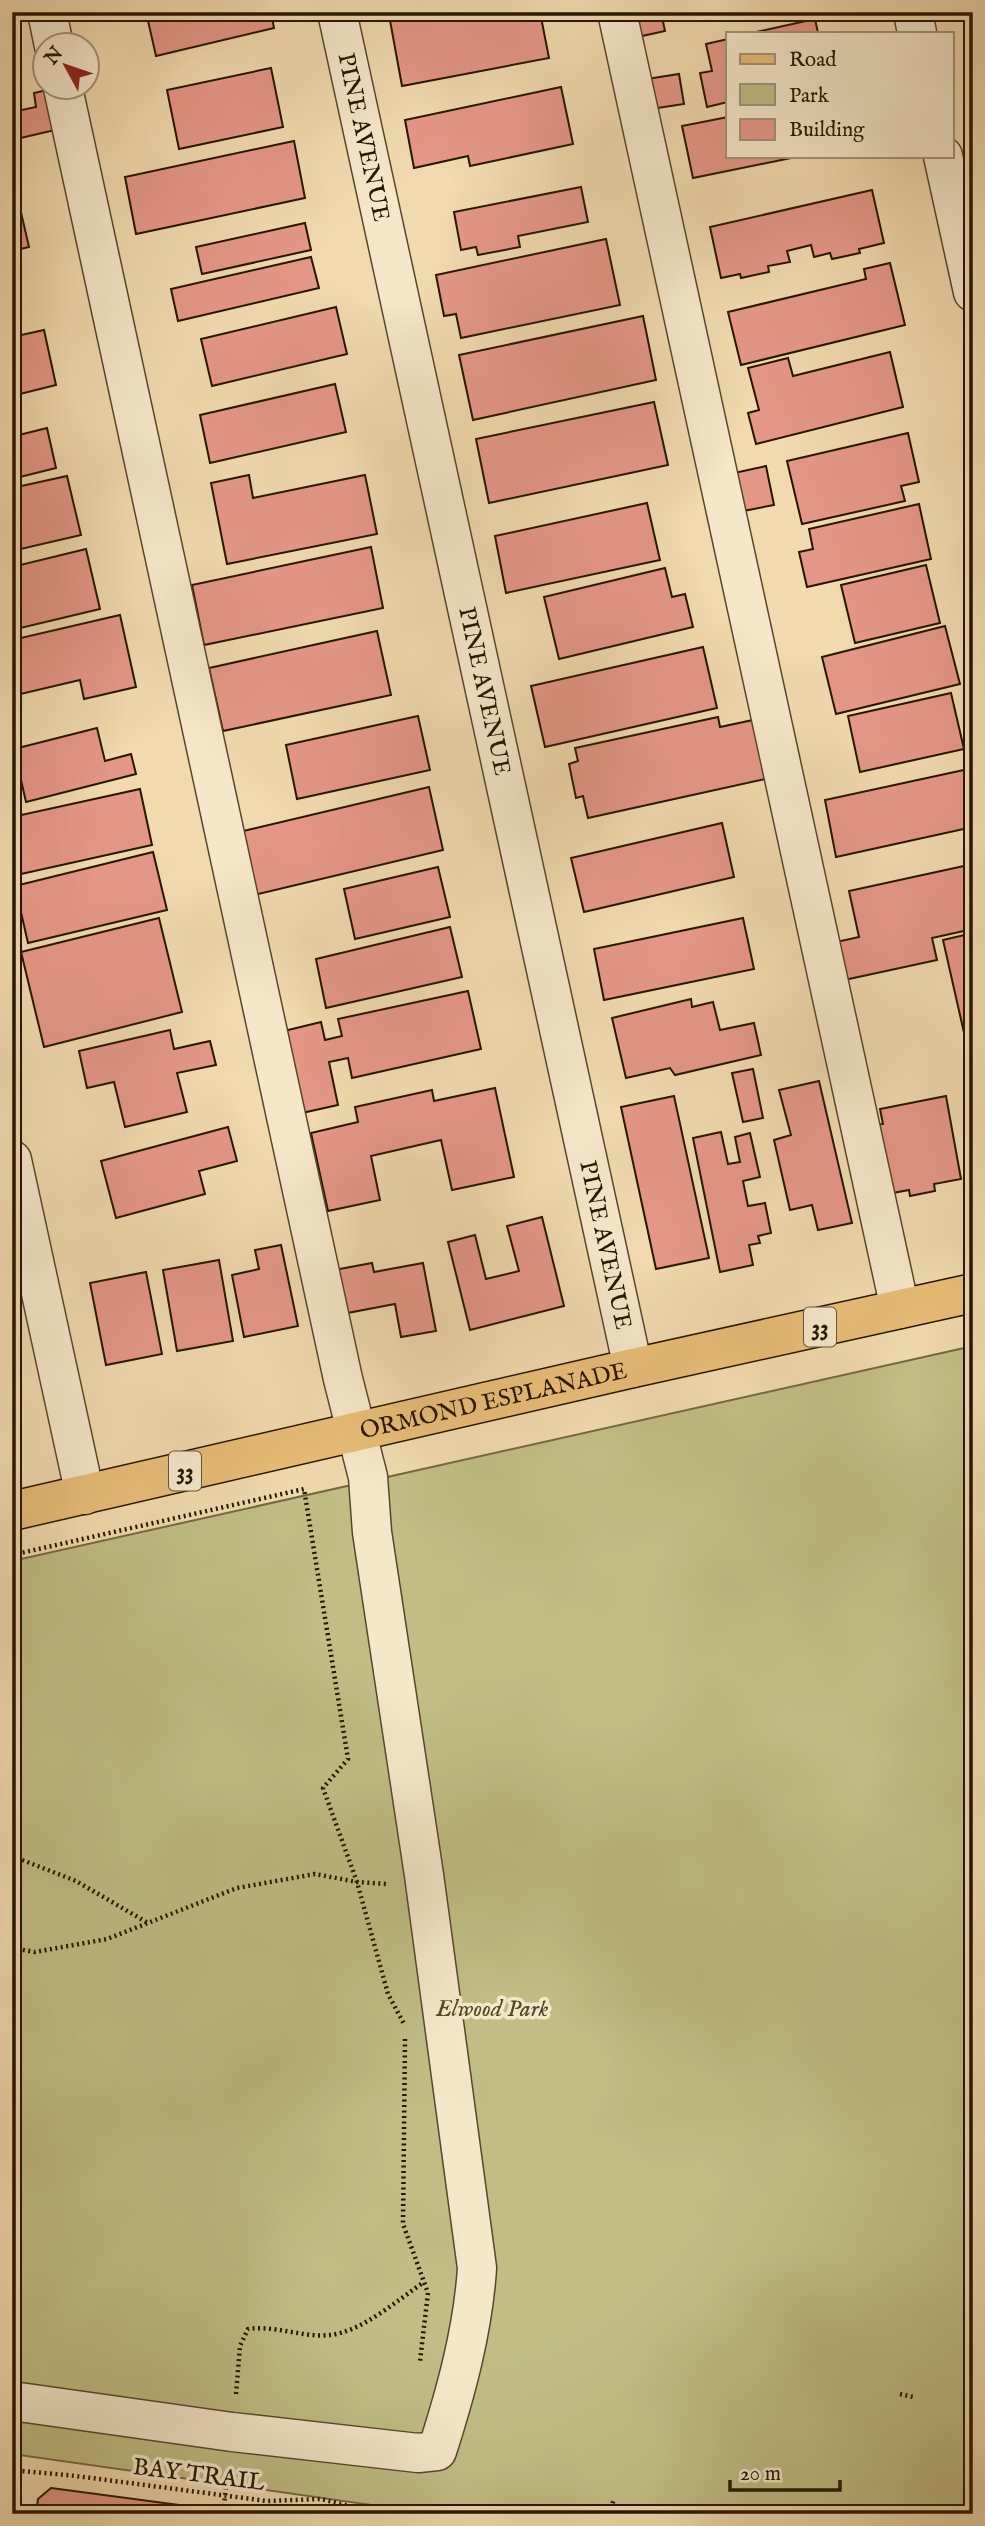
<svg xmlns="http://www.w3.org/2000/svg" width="985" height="2526" font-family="'IM FELL English',serif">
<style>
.green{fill:#c1bd85;stroke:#746942;stroke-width:2}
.building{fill:#e59787;stroke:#261500;stroke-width:2}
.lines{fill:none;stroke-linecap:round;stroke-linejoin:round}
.minor-casing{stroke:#58462c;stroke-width:41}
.major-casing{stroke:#261500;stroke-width:41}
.path{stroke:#261500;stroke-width:4.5;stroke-dasharray:2 3.5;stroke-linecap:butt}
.minor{stroke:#f5e7ca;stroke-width:38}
.major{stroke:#e8bd77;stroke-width:38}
.labels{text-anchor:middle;stroke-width:7;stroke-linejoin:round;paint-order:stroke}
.shield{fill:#f5e7ca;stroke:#64543d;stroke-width:2}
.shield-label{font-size:23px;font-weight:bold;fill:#261500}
.street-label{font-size:24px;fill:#261500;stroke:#f5e7ca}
.park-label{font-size:24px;font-style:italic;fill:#544728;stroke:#f5e7ca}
</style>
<rect width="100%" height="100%" fill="#f0daae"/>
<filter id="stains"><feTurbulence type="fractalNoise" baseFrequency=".00286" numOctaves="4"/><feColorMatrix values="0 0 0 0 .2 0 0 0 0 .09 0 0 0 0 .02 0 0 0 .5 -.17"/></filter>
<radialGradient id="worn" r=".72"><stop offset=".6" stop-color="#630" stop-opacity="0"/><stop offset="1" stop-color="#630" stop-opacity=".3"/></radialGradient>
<path class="green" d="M973,1346V2514H379V2506L12,2454V1561Z"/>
<g class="building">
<path d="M146,12H271L274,28L156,56Z"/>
<path d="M402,12H540L549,58L402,86L389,15Z"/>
<path d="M628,12H661L665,31L633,38Z"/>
<path d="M701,12H742L703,21Z"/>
<path d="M815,19L818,33H752Z"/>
<path d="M728,39V102L707,107L700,73L712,71L706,44Z"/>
<path d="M271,68L283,127L179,149L167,90Z"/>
<path d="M679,74L684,104L644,110L640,80Z"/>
<path d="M561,87L573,144L470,166L468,156L414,168L405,120Z"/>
<path d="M47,90L55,130L12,140V112L36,107L34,93Z"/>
<path d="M728,117V156H801L693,178L682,126Z"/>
<path d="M294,141L305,198L136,234L125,177Z"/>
<path d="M581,187L588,222L518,236L520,247L478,255L476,247L461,250L454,212Z"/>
<path d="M872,190L884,243L859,249L860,253L832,259L830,253L814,257L811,245L787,251L790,262L768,266L769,272L741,278L740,274L721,278L710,227Z"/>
<path d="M20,208L29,247L12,251V209Z"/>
<path d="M305,223L311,250L202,274L196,247Z"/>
<path d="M606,239L620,305L461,338L456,314L444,316L436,275Z"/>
<path d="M311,257L319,288L178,321L171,289Z"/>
<path d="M890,263L905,325L741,365L728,312L866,279L864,269Z"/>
<path d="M336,307L347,354L212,386L201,339Z"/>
<path d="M643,316L656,380L473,420L459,355Z"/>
<path d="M44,330L56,385L12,396V337Z"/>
<path d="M890,352L903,407L756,444L748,413L759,410L748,368L788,358L793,376Z"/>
<path d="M335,384L346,432L210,463L200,415Z"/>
<path d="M654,402L668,465L489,503L476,439Z"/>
<path d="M16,422L19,435L47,428L56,468L12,479V423Z"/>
<path d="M908,433L919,482L901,486L905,501L802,524L787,461Z"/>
<path d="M766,466L774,505L733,513L725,475Z"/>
<path d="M249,475L253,498L365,475L377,534L227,564L211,483Z"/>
<path d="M67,476L81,535L12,551V488Z"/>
<path d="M647,503L660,560L506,593L495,536Z"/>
<path d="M919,504L931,559L807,587L799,552L813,549L809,529Z"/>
<path d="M371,547L383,608L204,645L192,585Z"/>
<path d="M86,549L100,609L12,630V567Z"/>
<path d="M926,565L940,623L855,643L841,585Z"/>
<path d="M665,568L672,597L685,594L693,627L559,659L544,597Z"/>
<path d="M120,615L136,687L84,699L80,680L12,696V640Z"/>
<path d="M945,626L960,684L836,714L822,657Z"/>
<path d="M377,631L391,695L223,731L209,668Z"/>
<path d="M703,647L717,708L545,747L531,686Z"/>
<path d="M951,693L964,749L860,772L848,716Z"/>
<path d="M418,716L430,770L297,799L286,745Z"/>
<path d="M718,717L720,727L753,720L765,779L588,818L583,796L576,798L569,764L578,761L575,748Z"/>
<path d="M97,728L105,761L131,754L136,774L26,802L14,749Z"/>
<path d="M973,768V827L836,857L825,800Z"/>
<path d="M429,787L443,850L254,895L239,832Z"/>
<path d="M140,789L152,845L12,876V817Z"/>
<path d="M722,823L734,877L584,912L571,858Z"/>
<path d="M153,852L167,910L28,943L15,886Z"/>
<path d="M973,864V929L932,938L937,960L835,982L827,944L859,937L849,891Z"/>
<path d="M438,867L450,917L355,939L344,889Z"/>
<path d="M159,918L182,1012L44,1047L21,952Z"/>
<path d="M743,918L754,969L604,1000L594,949Z"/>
<path d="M450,927L462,977L326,1008L316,959Z"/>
<path d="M973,933V1045L967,1046L943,940Z"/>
<path d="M468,991L481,1049L352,1078L348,1058L329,1062L338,1105L302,1113L284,1031L321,1022L325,1040L342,1036L338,1019Z"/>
<path d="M691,999L692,1007L713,1002L720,1030L754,1023L761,1055L675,1075L670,1068L626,1078L612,1018Z"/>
<path d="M170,1030L174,1049L210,1041L216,1065L177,1073L187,1112L125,1127L114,1082L87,1088L79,1051Z"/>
<path d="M753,1069L763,1118L743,1122L732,1073Z"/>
<path d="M819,1081L852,1223L818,1230L812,1205L790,1210L774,1140L791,1135L779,1090Z"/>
<path d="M495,1088L514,1177L452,1190L441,1140L371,1156L380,1200L328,1211L311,1133L358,1122L355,1107L432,1090L434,1101Z"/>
<path d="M674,1096L709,1258L656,1269L621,1107Z"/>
<path d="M946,1096L961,1179L934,1184L935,1191L910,1196L909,1190L882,1195L869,1126L883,1124L880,1109Z"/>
<path d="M228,1127L237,1161L199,1171L205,1194L116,1218L101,1161Z"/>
<path d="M721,1132L728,1164L740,1162L735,1137L750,1133L760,1177L743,1181L748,1206L765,1203L771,1233L758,1236L760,1243L749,1245L753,1265L720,1272L693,1138Z"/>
<path d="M542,1217L564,1306L470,1330L448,1242L475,1235L486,1279L519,1271L507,1226Z"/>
<path d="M281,1245L298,1326L244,1337L232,1275L259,1269L255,1250Z"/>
<path d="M219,1260L233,1341L177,1351L163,1270Z"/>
<path d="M372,1263L374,1272L423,1263L436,1331L401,1337L395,1304L342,1314L334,1270Z"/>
<path d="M146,1272L162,1354L106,1365L90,1283Z"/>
<path d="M51,2488L247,2514H36L38,2499Z"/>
</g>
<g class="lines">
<defs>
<g id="minor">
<path d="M47,12L54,46"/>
<path id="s1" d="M337,12L633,1368"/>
<path d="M617,12L900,1309"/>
<path d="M913,12L917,33"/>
<path d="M943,156L973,292"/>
<path d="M12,1160L85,1495"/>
<path d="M12,2401L232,2432L418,2453L437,2451C456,2392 473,2330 477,2268L424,1875L372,1532L368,1477L343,1379L63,88"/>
</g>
<g id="major">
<path id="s2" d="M12,1511L633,1368L973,1293"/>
</g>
</defs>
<use href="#minor" class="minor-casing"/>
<use href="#major" class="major-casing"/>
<g class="path">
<path d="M12,1555L304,1489L348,1759L323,1788L357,1882L388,1994L404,2024"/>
<path d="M12,1856L76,1881L148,1923"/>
<path d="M12,1948L35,1952L107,1939L237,1888L315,1874L357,1882L387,1884"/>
<path d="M405,2039L403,2224L428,2293L420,2361"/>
<path d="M236,2394L240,2346L248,2329C276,2325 303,2338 330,2335C361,2332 398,2300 424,2282"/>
<path d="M900,2394L913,2397"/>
<path d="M12,2468L22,2471L76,2476L267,2501L321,2499L382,2514"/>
<path d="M224,2506L228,2469"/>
<path d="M610,2514L614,2498"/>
</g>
<use href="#minor" class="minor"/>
<use href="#major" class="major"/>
</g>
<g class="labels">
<g class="shield">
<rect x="804" y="1307.5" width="32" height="39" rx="5"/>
<rect x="169" y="1451.5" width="32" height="39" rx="5"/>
</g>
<g class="shield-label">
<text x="820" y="1335">33</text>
<text x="185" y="1479">33</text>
</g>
<g class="street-label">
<text dy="8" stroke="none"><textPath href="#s1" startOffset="128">PINE AVENUE</textPath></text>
<text dy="8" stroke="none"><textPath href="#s1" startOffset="695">PINE AVENUE</textPath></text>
<text dy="8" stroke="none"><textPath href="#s1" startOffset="1262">PINE AVENUE</textPath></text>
<text dy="8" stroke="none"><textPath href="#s2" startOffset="494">ORMOND ESPLANADE</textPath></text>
<text transform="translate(199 2474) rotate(7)" y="8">BAY TRAIL</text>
</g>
<g class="park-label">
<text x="492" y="2016">Elwood Park</text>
</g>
</g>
<rect width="985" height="2526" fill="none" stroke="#f0daae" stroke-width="42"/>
<rect x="14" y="14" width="957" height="2498" fill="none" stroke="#261500" stroke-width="3.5"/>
<rect x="21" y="21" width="943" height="2484" fill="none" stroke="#261500" stroke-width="2"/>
<rect x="726" y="32" width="228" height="126" fill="#f5e7ca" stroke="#a29379" stroke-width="2"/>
<rect x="740" y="54" width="35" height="10" fill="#e8bd77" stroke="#a29379" stroke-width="2"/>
<text x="789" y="66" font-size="21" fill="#261500">Road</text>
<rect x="740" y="84" width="35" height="21" fill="#c1bd85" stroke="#a29379" stroke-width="2"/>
<text x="789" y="102" font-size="21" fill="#261500">Park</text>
<rect x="740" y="119" width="35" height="21" fill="#e59787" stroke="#a29379" stroke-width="2"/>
<text x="789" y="136" font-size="21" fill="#261500">Building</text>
<g transform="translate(66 66) rotate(310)"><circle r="33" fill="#f5e7ca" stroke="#a29379" stroke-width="2"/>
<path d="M0-5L12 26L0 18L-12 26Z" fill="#8f2418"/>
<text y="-10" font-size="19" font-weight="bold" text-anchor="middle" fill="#261500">N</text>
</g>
<path d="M730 2480v10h110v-10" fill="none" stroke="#261500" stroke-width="3.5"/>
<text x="740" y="2480" font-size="21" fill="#261500" stroke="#f5e7ca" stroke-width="5" paint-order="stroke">20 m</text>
<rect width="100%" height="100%" filter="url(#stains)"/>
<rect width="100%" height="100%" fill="url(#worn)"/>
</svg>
